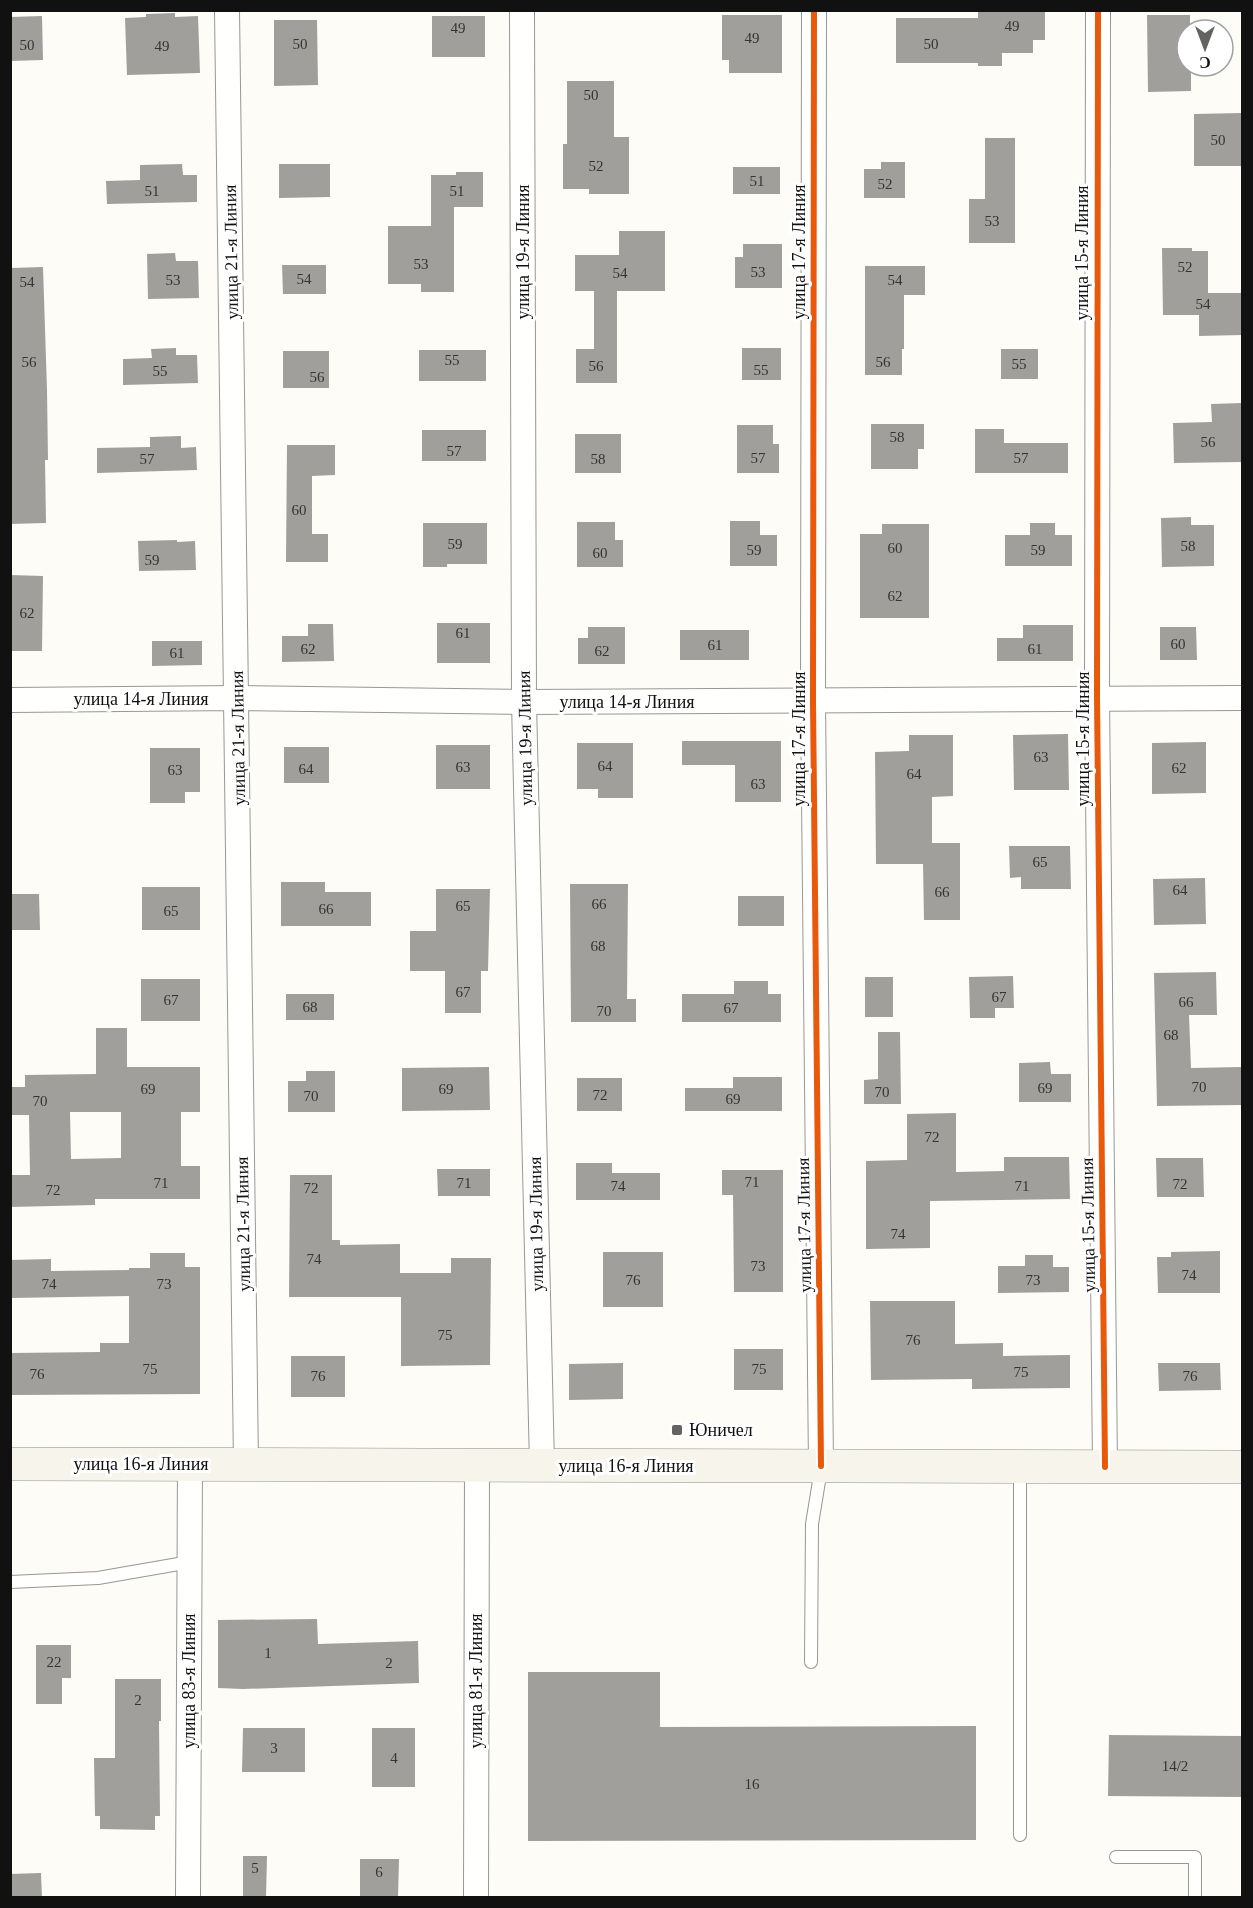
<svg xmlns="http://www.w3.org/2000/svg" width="1253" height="1908" font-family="'Times New Roman',serif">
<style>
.building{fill:#a19f9c;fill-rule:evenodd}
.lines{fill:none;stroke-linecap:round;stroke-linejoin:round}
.lane-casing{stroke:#979795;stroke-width:14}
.street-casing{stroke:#979795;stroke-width:26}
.secondary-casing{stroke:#8e8d8b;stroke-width:34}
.lane{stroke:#fffffe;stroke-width:12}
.street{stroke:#fffffe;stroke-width:24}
.secondary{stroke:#f6f4eb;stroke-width:33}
.cycleway-casing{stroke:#fff;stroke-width:10}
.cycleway{stroke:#e8590c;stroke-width:6}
.poi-dot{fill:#646362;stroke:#fff;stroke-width:2}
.labels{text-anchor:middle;stroke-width:6;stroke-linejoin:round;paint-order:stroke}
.number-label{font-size:15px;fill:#353434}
.street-label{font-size:18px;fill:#111;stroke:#fff}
.poi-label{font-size:18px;fill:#111;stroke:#fff;text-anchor:start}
</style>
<rect width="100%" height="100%" fill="#fdfcf7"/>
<g class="building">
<path d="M978,12H1045V40H1033V53H1002V66H978V63H896V18H978Z"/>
<path d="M175,13V17L198,16L200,73L127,75L125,18L146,17V14Z"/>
<path d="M722,15H782V73H729V60H722Z"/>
<path d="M1147,15H1190V30H1187V66H1191V91L1148,92Z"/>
<path d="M42,16L43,60L10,61V17Z"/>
<rect x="432" y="16" width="53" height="41"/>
<path d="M274,20H317L318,85L274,86Z"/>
<path d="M567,81H614V137H629V194H589V189H563V144H567Z"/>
<path d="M1242,113V166H1194V114Z"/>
<path d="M985,138H1015V243H969V199H985Z"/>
<path d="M881,162H905V198H864V169H881Z"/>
<path d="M182,164L183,175H197V202L107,204L106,181L140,180V165Z"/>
<path d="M279,164H330V197L279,198Z"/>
<rect x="733" y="167" width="47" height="27"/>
<path d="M456,172H483V207H454V292H421V284H388V226H431V175H456Z"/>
<path d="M619,231H665V291H617V383H576V349H594V291H575V255H619Z"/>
<path d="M743,244H782V288H735V257H743Z"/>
<path d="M1162,248H1192V251H1208V293H1242V335L1199,336V315H1163Z"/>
<path d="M175,253L176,261H198L199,298L148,299L147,254Z"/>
<path d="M282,265H326V294H283Z"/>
<path d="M865,266H925V295H904V349H902V375H865Z"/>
<path d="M43,267L47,390L48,460H45L46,523L10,524V268Z"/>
<path d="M176,348V355H197L198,383L123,385V359L152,358L151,349Z"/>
<rect x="742" y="348" width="39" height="32"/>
<rect x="1001" y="349" width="37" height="30"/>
<rect x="419" y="350" width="67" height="31"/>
<rect x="283" y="351" width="46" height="37"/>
<path d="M1242,403V462L1174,463L1173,423L1212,422L1211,404Z"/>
<path d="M871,424H924V449H918V469H871Z"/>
<path d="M737,425H773V444H779V473H737Z"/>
<path d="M975,429H1004V443H1068V473H975Z"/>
<rect x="422" y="430" width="64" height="31"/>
<rect x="575" y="434" width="46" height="39"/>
<path d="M181,436V448L196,447L197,470L97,473V448L150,447V437Z"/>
<path d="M287,445H335V475L312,476V534H328V562H286Z"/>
<path d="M1191,517V525H1214V566L1162,567L1161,518Z"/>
<path d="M730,521H760V535H777V566H730Z"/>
<path d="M577,522H615V540H623V567H577Z"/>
<path d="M423,523H487V564H447V567H423Z"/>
<path d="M1030,523H1055V535H1072V566H1005V535H1030Z"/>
<path d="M882,524H929V618H860V534H882Z"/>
<path d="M177,540V542L195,541L196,570L139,571L138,541Z"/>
<path d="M10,575L43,576L42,651H10Z"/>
<rect x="437" y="623" width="53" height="40"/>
<path d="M308,624H333L334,661L282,662V636H308Z"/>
<path d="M1023,625H1073V661H997V638H1023Z"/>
<path d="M588,627H625V664H578V638H588Z"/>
<path d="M1160,627H1196L1197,660H1160Z"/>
<rect x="680" y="630" width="69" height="30"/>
<path d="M152,641H202V665L152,666Z"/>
<path d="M1068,734L1069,790H1014L1013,735Z"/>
<path d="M909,735H953V796L932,797V843H960V920H924L923,864H876L875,752L909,751Z"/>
<path d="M682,741H781V802H735V765H682Z"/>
<path d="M1206,742V793L1152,794V743Z"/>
<path d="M577,743H633V798H598V789H577Z"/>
<rect x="436" y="745" width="54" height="44"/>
<rect x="284" y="747" width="45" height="36"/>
<path d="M150,748H200V792H185V803H150Z"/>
<path d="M1009,846H1070L1071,889H1021V877L1010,878Z"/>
<path d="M1205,878L1206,924L1154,925L1153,879Z"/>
<path d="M281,882H325V892H371V926H281Z"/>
<path d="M570,884H628L627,999H636V1022H571Z"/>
<rect x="142" y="887" width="58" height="43"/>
<path d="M436,889H490L488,971H481V1013H445V971H410V931H436Z"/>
<path d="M10,894H39L40,930H10Z"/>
<rect x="738" y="896" width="46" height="30"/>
<path d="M1216,972L1217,1015H1189L1191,1068L1242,1067V1105L1157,1106L1154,973Z"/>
<path d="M1013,976L1014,1008H995V1018H970L969,977Z"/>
<rect x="865" y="977" width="28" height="40"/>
<rect x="141" y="979" width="59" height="42"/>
<path d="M734,981H768V994H781V1022H682V994H734Z"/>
<rect x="286" y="994" width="48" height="26"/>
<path d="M96,1028H127V1067H200V1112H181V1166H200V1199H95V1205L10,1207V1175H30L29,1115H10V1087H25V1075L96,1074ZM70,1112H121V1158L71,1159Z"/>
<path d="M878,1032H900L901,1104H864V1080L878,1079Z"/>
<path d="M1050,1062L1051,1074H1071V1102H1019V1063Z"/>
<path d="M489,1067L490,1110L402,1111V1068Z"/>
<path d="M306,1071H335V1112H288V1081H306Z"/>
<path d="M733,1077H782V1111H685V1088H733Z"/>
<rect x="577" y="1078" width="45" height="33"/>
<path d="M956,1113V1172L1004,1171V1157H1069L1070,1199L930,1201V1248L866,1249V1161L907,1160V1114Z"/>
<path d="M1156,1158H1203L1204,1197H1157Z"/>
<path d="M576,1163H612V1173H660V1200H576Z"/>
<path d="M437,1169H490V1196H438Z"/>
<path d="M722,1170H783V1292H734L733,1195H722Z"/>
<path d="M290,1175H332V1240H340V1245L400,1244V1273H451V1258H491L490,1365L401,1366V1297H289Z"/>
<path d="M1220,1251V1293H1158L1157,1257H1171V1252Z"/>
<rect x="603" y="1252" width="60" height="55"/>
<path d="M150,1253H185V1267H200V1394L10,1395V1353L100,1352V1343H129V1296L10,1298V1260L51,1259V1271L129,1270V1268H150Z"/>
<path d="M1025,1255H1053V1267H1069V1292L998,1293V1266H1025Z"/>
<path d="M870,1301H955V1344L1003,1343V1356L1070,1355V1388L972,1389V1379L871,1380Z"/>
<rect x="734" y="1349" width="49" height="41"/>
<rect x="291" y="1356" width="54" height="41"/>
<path d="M623,1363V1399L569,1400V1364Z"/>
<path d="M1158,1363H1220L1221,1390L1159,1391Z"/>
<path d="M317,1619L318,1644L418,1641L419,1683L243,1689L218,1688V1620Z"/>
<path d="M36,1645H71V1678H62V1704H36Z"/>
<path d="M528,1672H660V1727L976,1726V1840L528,1841Z"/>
<path d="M115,1679H161V1721H159L160,1816H155V1830L100,1829V1816H95L94,1758H115Z"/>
<path d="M243,1728H305V1772H242Z"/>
<rect x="372" y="1728" width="43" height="59"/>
<path d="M1109,1735L1242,1736V1797L1108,1796Z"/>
<path d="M243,1856H267L266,1898H243Z"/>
<path d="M360,1859H399L398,1898H360Z"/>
<path d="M41,1873L42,1898H10V1874Z"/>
</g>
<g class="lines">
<defs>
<g id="lane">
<path d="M1020,1467V1835"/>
<path d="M10,1582L98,1578L190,1562"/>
<path d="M811,1662L812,1524L821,1469"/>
<path d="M1116,1857H1195V1898"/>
</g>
<g id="street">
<path d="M227,10L246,1465"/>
<path d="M522,10L524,702L542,1465"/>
<path d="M814,10L813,702L821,1466"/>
<path d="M1098,10L1097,697L1105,1467"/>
<path d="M10,700L237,698L524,702L1242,698"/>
<path d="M188,1898L190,1464"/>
<path d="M476,1898L477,1465"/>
</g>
<path id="secondary" d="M10,1464L1242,1467"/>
</defs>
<use href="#lane" class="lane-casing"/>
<use href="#street" class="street-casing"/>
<use href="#secondary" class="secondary-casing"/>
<use href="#lane" class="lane"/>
<use href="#street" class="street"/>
<use href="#secondary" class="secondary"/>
<defs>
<g id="cycleway">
<path d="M814,10L813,702L821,1466"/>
<path d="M1098,10L1097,697L1105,1467"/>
</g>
</defs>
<use href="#cycleway" class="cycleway-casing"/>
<use href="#cycleway" class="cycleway"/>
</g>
<rect class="poi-dot" x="671" y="1424" width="12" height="12" rx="3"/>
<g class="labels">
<g class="number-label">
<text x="1012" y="31">49</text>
<text x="458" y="33">49</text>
<text x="752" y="43">49</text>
<text x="300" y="49">50</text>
<text x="931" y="49">50</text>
<text x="27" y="50">50</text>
<text x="162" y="51">49</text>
<text x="591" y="100">50</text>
<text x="1218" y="145">50</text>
<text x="596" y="171">52</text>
<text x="757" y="186">51</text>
<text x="885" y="189">52</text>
<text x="152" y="196">51</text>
<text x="457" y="196">51</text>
<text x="992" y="226">53</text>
<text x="421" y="269">53</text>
<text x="1185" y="272">52</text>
<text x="758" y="277">53</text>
<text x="620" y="278">54</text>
<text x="304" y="284">54</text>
<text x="173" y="285">53</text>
<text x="895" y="285">54</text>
<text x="27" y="287">54</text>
<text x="1203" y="309">54</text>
<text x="452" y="365">55</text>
<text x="29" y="367">56</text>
<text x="883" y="367">56</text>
<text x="1019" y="369">55</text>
<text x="596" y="371">56</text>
<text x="761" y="375">55</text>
<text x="160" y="376">55</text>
<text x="317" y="382">56</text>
<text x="897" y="442">58</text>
<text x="1208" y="447">56</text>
<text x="454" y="456">57</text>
<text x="758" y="463">57</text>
<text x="1021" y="463">57</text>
<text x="147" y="464">57</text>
<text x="598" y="464">58</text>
<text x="299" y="515">60</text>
<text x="455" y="549">59</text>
<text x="1188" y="551">58</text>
<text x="895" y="553">60</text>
<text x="754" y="555">59</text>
<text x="1038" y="555">59</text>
<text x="600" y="558">60</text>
<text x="152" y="565">59</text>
<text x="895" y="601">62</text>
<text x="27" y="618">62</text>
<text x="463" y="638">61</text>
<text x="1178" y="649">60</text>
<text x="715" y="650">61</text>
<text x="308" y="654">62</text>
<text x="1035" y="654">61</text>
<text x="602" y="656">62</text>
<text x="177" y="658">61</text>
<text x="1041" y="762">63</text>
<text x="605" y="771">64</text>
<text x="463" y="772">63</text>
<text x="1179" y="773">62</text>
<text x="306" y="774">64</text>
<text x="175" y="775">63</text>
<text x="914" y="779">64</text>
<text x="758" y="789">63</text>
<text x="1040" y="867">65</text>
<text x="1180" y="895">64</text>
<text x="942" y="897">66</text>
<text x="599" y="909">66</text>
<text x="463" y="911">65</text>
<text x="326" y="914">66</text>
<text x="171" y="916">65</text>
<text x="598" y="951">68</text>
<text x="463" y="997">67</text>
<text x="999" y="1002">67</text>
<text x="171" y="1005">67</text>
<text x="1186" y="1007">66</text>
<text x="310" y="1012">68</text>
<text x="731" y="1013">67</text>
<text x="604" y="1016">70</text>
<text x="1171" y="1040">68</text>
<text x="1199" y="1092">70</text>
<text x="1045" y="1093">69</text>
<text x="148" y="1094">69</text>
<text x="446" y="1094">69</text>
<text x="882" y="1097">70</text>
<text x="600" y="1100">72</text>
<text x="311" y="1101">70</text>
<text x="733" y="1104">69</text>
<text x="40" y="1106">70</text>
<text x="932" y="1142">72</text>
<text x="752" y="1187">71</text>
<text x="161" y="1188">71</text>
<text x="464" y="1188">71</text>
<text x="1180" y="1189">72</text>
<text x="618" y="1191">74</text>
<text x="1022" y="1191">71</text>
<text x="311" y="1193">72</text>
<text x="53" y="1195">72</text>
<text x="898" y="1239">74</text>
<text x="314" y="1264">74</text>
<text x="758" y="1271">73</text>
<text x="1189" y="1280">74</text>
<text x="633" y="1285">76</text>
<text x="1033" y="1285">73</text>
<text x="49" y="1289">74</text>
<text x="164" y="1289">73</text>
<text x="445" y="1340">75</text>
<text x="913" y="1345">76</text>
<text x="150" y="1374">75</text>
<text x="759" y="1374">75</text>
<text x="1021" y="1377">75</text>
<text x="37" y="1379">76</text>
<text x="318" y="1381">76</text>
<text x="1190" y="1381">76</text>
<text x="268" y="1658">1</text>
<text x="54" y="1667">22</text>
<text x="389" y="1668">2</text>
<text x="138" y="1705">2</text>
<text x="274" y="1753">3</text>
<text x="394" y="1763">4</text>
<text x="1175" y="1771">14/2</text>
<text x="752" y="1789">16</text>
<text x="255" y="1873">5</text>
<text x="379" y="1877">6</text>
</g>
<g class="street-label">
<text transform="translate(231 252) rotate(-91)" y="6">улица 21-я Линия</text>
<text transform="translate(523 252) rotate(-90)" y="6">улица 19-я Линия</text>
<text transform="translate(799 252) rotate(-90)" y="6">улица 17-я Линия</text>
<text transform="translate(1082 253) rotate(-90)" y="6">улица 15-я Линия</text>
<text x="141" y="705">улица 14-я Линия</text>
<text x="627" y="708">улица 14-я Линия</text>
<text transform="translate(238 738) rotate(-91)" y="6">улица 21-я Линия</text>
<text transform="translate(525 738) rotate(-91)" y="6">улица 19-я Линия</text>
<text transform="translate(799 739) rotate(-90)" y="6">улица 17-я Линия</text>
<text transform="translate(1083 739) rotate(-90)" y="6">улица 15-я Линия</text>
<text transform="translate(243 1224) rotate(-91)" y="6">улица 21-я Линия</text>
<text transform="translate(536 1224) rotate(-91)" y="6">улица 19-я Линия</text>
<text transform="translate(804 1225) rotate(-91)" y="6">улица 17-я Линия</text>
<text transform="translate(1088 1225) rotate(-91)" y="6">улица 15-я Линия</text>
<text x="141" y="1470">улица 16-я Линия</text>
<text x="626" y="1472">улица 16-я Линия</text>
<text transform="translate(189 1681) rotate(-90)" y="6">улица 83-я Линия</text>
<text transform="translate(476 1681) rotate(-90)" y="6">улица 81-я Линия</text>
</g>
<g class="poi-label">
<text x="689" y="1436">Юничел</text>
</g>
</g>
<rect width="1253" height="1908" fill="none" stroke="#111111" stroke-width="24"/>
<g transform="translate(1205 48) rotate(180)"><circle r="28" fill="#ffffff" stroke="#a0a0a0" stroke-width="1.5"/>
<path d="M0-4.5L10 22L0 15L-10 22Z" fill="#646362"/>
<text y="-9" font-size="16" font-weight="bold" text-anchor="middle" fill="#111111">С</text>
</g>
</svg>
